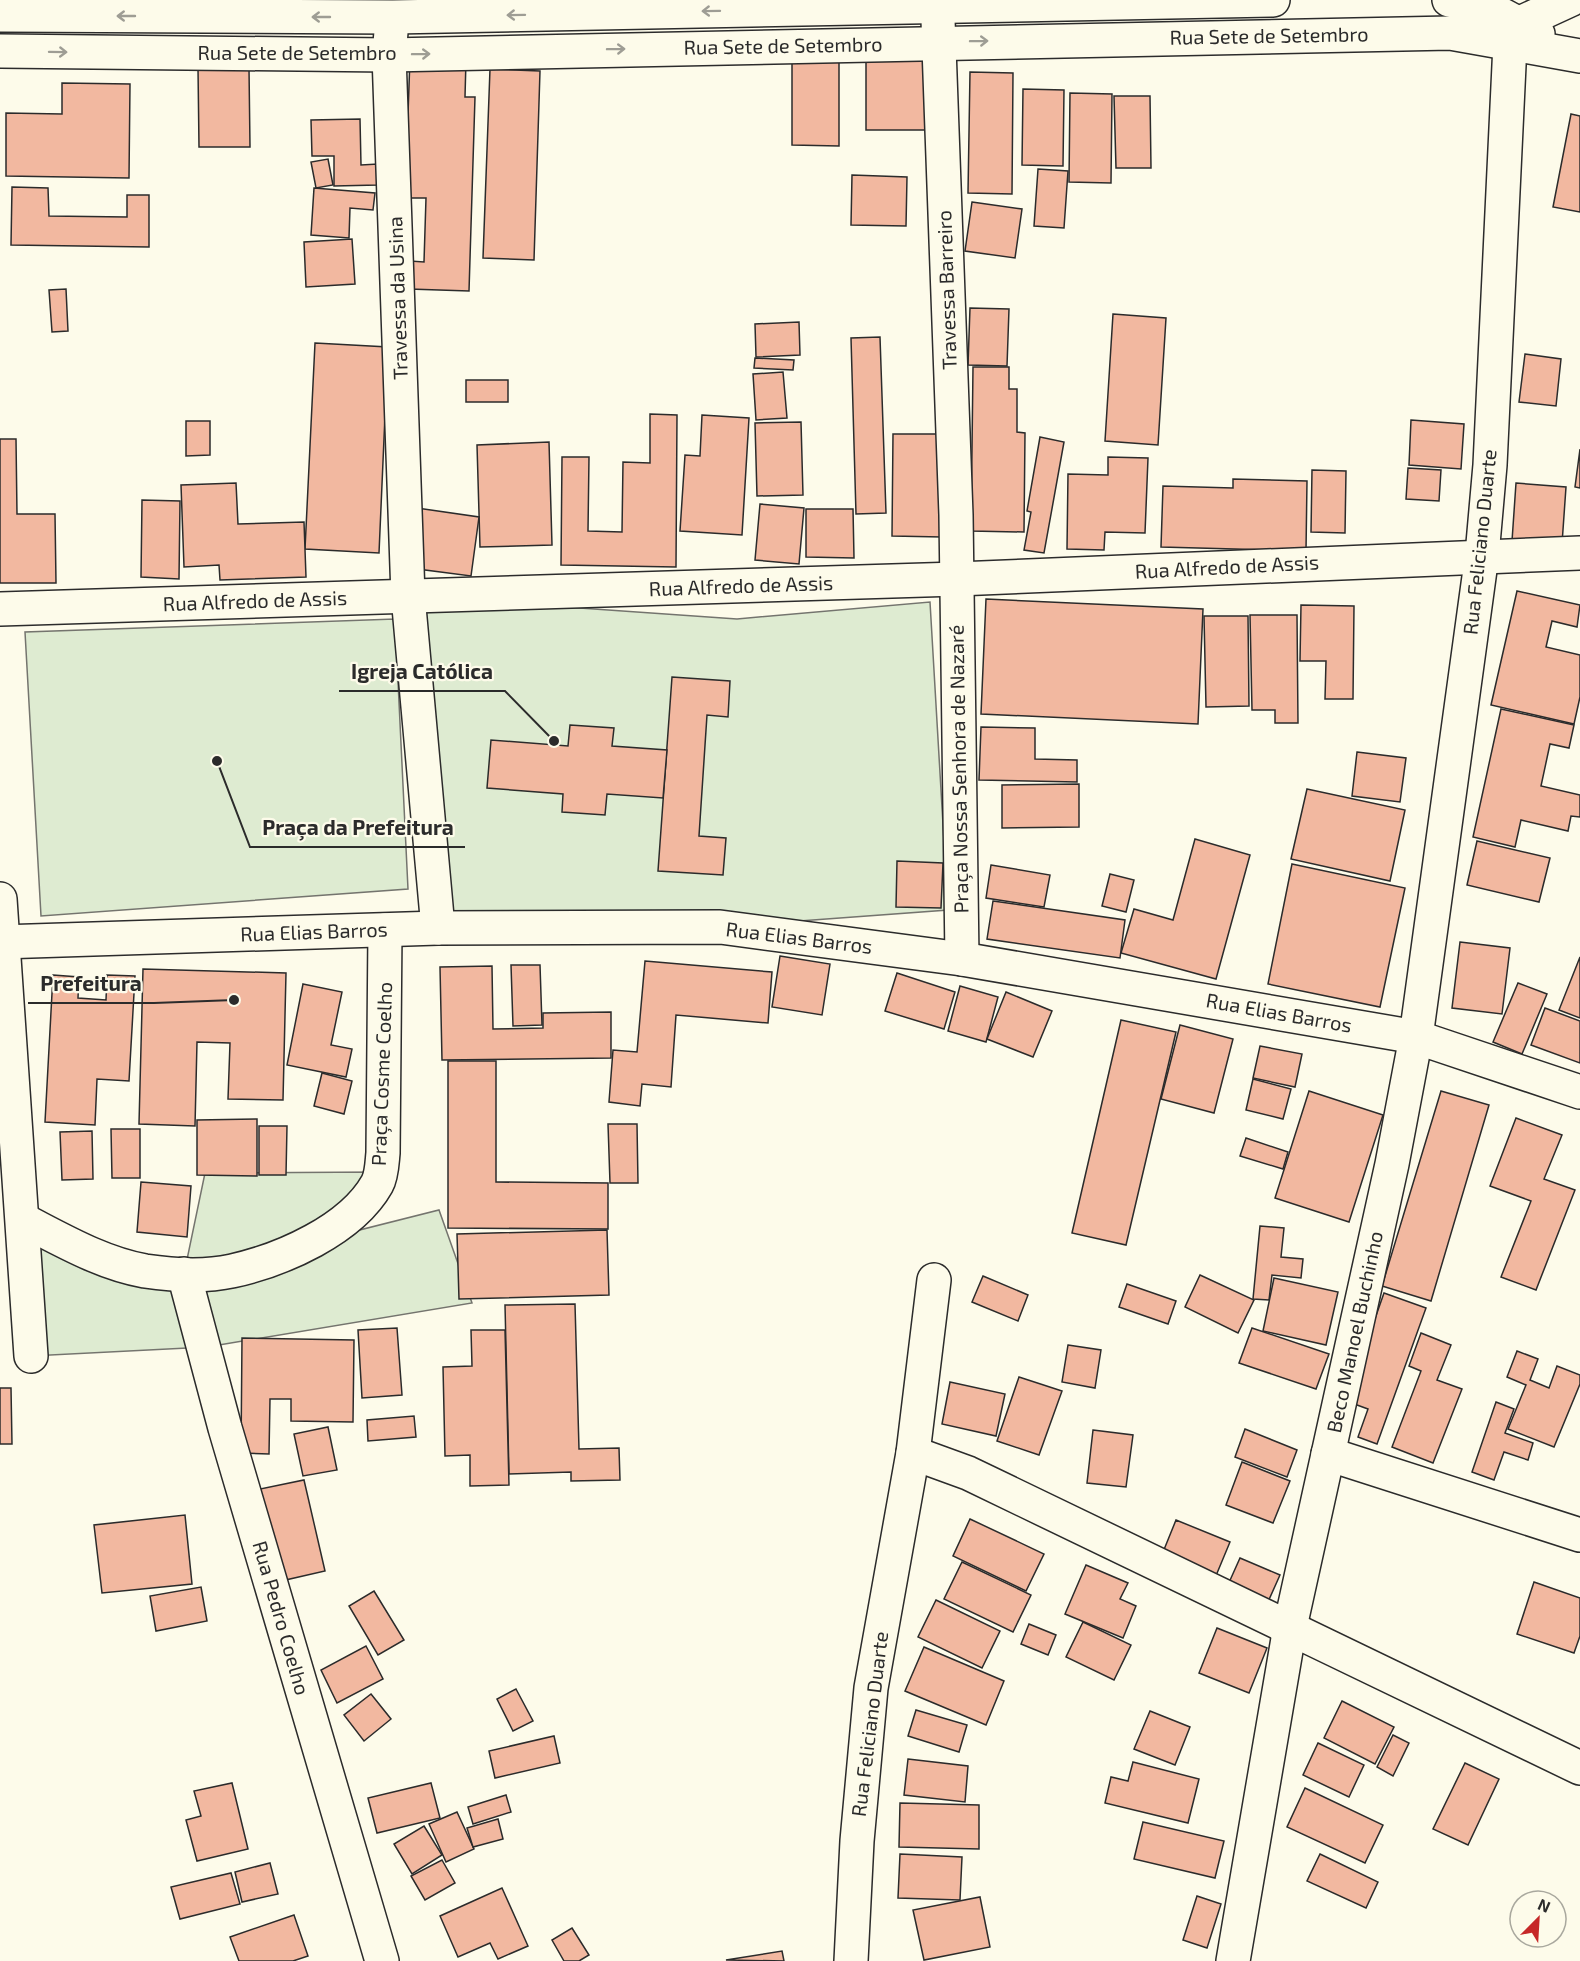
<svg xmlns="http://www.w3.org/2000/svg" width="1580" height="1961" font-family="'Exo 2',sans-serif">
<style>
.green{fill:#deebd1;stroke:#74746e;stroke-width:1.5}
.building{fill:#f2b8a0;stroke:#2b2b2b;stroke-width:1.5}
.lines{fill:none;stroke-linecap:round;stroke-linejoin:round}
.minor-casing{stroke:#2b2b2b;stroke-width:36}
.minor{stroke:#fdfbea;stroke-width:33}
.oneway{stroke:#9e9d94}
.labels{text-anchor:middle;stroke-width:4.5;stroke-linejoin:round;paint-order:stroke}
.street-label{font-size:20px;fill:#2b2b2b;stroke:#fdfbea}
.leader{fill:none;stroke:#2b2b2b;stroke-width:2}
.callout-dot{fill:#2b2b2b;stroke:#fdfbea;stroke-width:2}
.callout-label{font-size:21px;text-anchor:middle;font-weight:bold;fill:#2b2b2b;stroke:#fdfbea;stroke-width:4.5;stroke-linejoin:round;paint-order:stroke}
</style>
<rect width="100%" height="100%" fill="#fdfbea"/>
<g class="green">
<path d="M408,596L737,619L930,602L948,910L720,927L438,928Z"/>
<path d="M395,619L408,889L41,916L25,632Z"/>
<path d="M380,1172L344,1222L197,1271L439,1210L472,1303L207,1347L31,1356L23,1220L184,1274L205,1173Z"/>
</g>
<g class="building">
<rect x="866" y="57" width="59" height="73"/>
<path d="M410,58L466,60L465,97H475L469,291L409,289L410,261L424,262L426,198H405Z"/>
<path d="M792,59H839V146L792,145Z"/>
<path d="M198,68H249L250,147H199Z"/>
<path d="M490,69L540,71L534,260L483,258Z"/>
<path d="M970,72L1013,73L1012,194L968,193Z"/>
<path d="M62,83L130,84L129,178L6,176V113L62,114Z"/>
<path d="M1023,89L1064,90L1063,166L1022,165Z"/>
<path d="M1070,93L1112,94L1111,183L1069,182Z"/>
<path d="M1114,96H1150L1151,168H1116Z"/>
<path d="M1571,114L1580,116V212L1553,207Z"/>
<path d="M360,119L361,165L378,164V185L334,186V156H312L311,120Z"/>
<path d="M328,159L333,185L316,188L311,162Z"/>
<path d="M1038,169L1068,171L1064,228L1034,226Z"/>
<path d="M852,175L907,177L906,226L851,225Z"/>
<path d="M12,187L48,188L49,216L127,217V195H149V247L11,245Z"/>
<path d="M314,188L375,193L373,210L350,208L349,238L311,235Z"/>
<path d="M972,202L1022,209L1015,258L965,251Z"/>
<path d="M352,239L355,284L306,287L304,242Z"/>
<path d="M66,289L68,331L52,332L49,290Z"/>
<path d="M970,308L1009,309L1007,366L968,365Z"/>
<path d="M1113,314L1166,318L1158,445L1105,441Z"/>
<path d="M799,322L800,355L756,357L755,324Z"/>
<path d="M880,337L886,513L856,514L851,338Z"/>
<path d="M315,343L388,347L379,553L305,549Z"/>
<path d="M1525,354L1561,359L1556,406L1519,402Z"/>
<path d="M755,358L794,360L793,370L754,368Z"/>
<path d="M973,367H1009V389H1017V432L1025,433L1024,532L971,531Z"/>
<path d="M783,372L787,418L756,420L753,374Z"/>
<rect x="466" y="380" width="42" height="22"/>
<path d="M650,414L677,415L676,567L561,565L562,457H589L588,531L622,532L623,462L650,463Z"/>
<path d="M702,415L749,418L742,535L680,531L685,455L700,456Z"/>
<path d="M1411,420L1464,424L1461,469L1409,465Z"/>
<path d="M186,421H210V455L186,456Z"/>
<path d="M801,422L803,495L757,496L755,423Z"/>
<path d="M893,434H943L942,537L892,536Z"/>
<path d="M1040,437L1064,442L1044,553L1024,550L1031,512L1027,511Z"/>
<path d="M0,439H16L17,514H55L56,583H0Z"/>
<path d="M549,442L552,545L480,547L477,445Z"/>
<path d="M1580,449V488L1575,487Z"/>
<path d="M1108,457L1148,458L1145,533L1105,532L1104,550L1067,549L1068,474L1108,475Z"/>
<path d="M1408,468L1441,470L1439,501L1406,499Z"/>
<path d="M1312,470L1346,471L1345,533L1311,532Z"/>
<path d="M1233,479L1307,481L1306,551L1161,547L1163,486L1233,488Z"/>
<path d="M236,483L238,524L304,522L306,577L220,580L219,565L184,567L181,485Z"/>
<path d="M1516,483L1566,487L1562,544L1512,541Z"/>
<path d="M142,500L180,501L179,579L141,577Z"/>
<path d="M760,504L804,508L799,564L755,560Z"/>
<path d="M417,508L479,517L471,576L410,568Z"/>
<path d="M806,509H853L854,558L806,557Z"/>
<path d="M1517,591L1580,605L1577,627L1552,621L1546,647L1580,655V697L1574,724L1491,705Z"/>
<path d="M986,599L1203,609L1198,724L981,714Z"/>
<path d="M1301,605L1354,606L1353,699H1325L1326,661H1300Z"/>
<path d="M1250,615H1297L1298,723H1275V710H1252Z"/>
<path d="M1204,616H1248L1249,706L1206,707Z"/>
<path d="M672,677L730,681L728,717L707,715L699,836L726,838L723,875L658,871Z"/>
<path d="M1501,709L1574,725L1569,748L1550,744L1541,786L1580,795V817L1571,816L1568,831L1521,820L1515,847L1473,837Z"/>
<path d="M570,725L614,728L612,746L667,750L663,798L607,794L605,815L562,812L563,794L487,788L491,740L568,746Z"/>
<path d="M981,727L1035,728V759L1077,760V782L979,780Z"/>
<path d="M1357,752L1406,758L1400,802L1352,796Z"/>
<path d="M1079,784V827L1002,828V785Z"/>
<path d="M1307,789L1405,810L1390,881L1291,859Z"/>
<path d="M1195,839L1250,855L1216,979L1121,953L1134,909L1173,920Z"/>
<path d="M1477,841L1550,858L1539,902L1467,885Z"/>
<path d="M897,861L943,863L941,908L896,907Z"/>
<path d="M1292,864L1405,888L1380,1007L1268,984Z"/>
<path d="M991,865L1050,875L1044,907L986,898Z"/>
<path d="M1110,874L1134,880L1126,912L1102,906Z"/>
<path d="M993,901L1125,920L1120,958L987,939Z"/>
<path d="M1460,942L1510,948L1502,1014L1452,1008Z"/>
<path d="M780,956L830,964L822,1015L772,1007Z"/>
<path d="M1580,957V1018L1559,1010Z"/>
<path d="M645,961L772,972L768,1023L676,1015L671,1087L642,1084L640,1106L609,1102L613,1050L637,1052Z"/>
<path d="M511,965H540L542,1025L513,1026Z"/>
<path d="M492,966L493,1029L543,1028V1013L611,1012V1058L442,1060L440,967Z"/>
<path d="M143,969L286,973L283,1100L228,1099L230,1043L197,1042L195,1126L139,1124Z"/>
<path d="M897,973L955,992L944,1029L885,1011Z"/>
<path d="M53,975L79,977L78,998L106,1000L107,975L135,976L129,1081L97,1079L95,1125L45,1122Z"/>
<path d="M1518,983L1547,994L1522,1054L1493,1042Z"/>
<path d="M303,984L342,992L331,1045L352,1049L346,1077L287,1065Z"/>
<path d="M960,986L998,997L986,1042L948,1031Z"/>
<path d="M1006,992L1052,1011L1033,1057L987,1039Z"/>
<path d="M1545,1008L1580,1021V1063L1531,1045Z"/>
<path d="M1121,1020L1176,1032L1126,1245L1072,1233Z"/>
<path d="M1180,1025L1233,1039L1214,1113L1161,1099Z"/>
<path d="M1260,1046L1302,1054L1295,1087L1253,1078Z"/>
<path d="M448,1061H496V1182L608,1183V1229L448,1228Z"/>
<path d="M322,1073L352,1081L344,1114L314,1106Z"/>
<path d="M1253,1079L1291,1089L1283,1119L1246,1110Z"/>
<path d="M1309,1091L1383,1115L1349,1222L1275,1198Z"/>
<path d="M1441,1091L1489,1105L1431,1301L1382,1286Z"/>
<path d="M1516,1118L1562,1135L1544,1179L1575,1190L1536,1290L1501,1277L1531,1201L1490,1186Z"/>
<path d="M257,1119V1176L197,1175V1120Z"/>
<path d="M608,1124H637L638,1183H610Z"/>
<path d="M259,1126H287L286,1175H259Z"/>
<path d="M111,1129H140V1178H112Z"/>
<path d="M92,1131L93,1179L62,1180L60,1132Z"/>
<path d="M1246,1138L1288,1152L1283,1169L1240,1156Z"/>
<path d="M141,1182L191,1186L187,1237L137,1232Z"/>
<path d="M1260,1226L1284,1228L1281,1257L1303,1259L1301,1278L1272,1275L1269,1300L1253,1299Z"/>
<path d="M607,1230L609,1295L459,1299L457,1234Z"/>
<path d="M1200,1275L1254,1300L1238,1333L1185,1307Z"/>
<path d="M983,1276L1028,1295L1018,1321L972,1302Z"/>
<path d="M1274,1278L1338,1292L1326,1345L1263,1331Z"/>
<path d="M1127,1284L1176,1301L1168,1324L1119,1307Z"/>
<path d="M1384,1293L1426,1308L1377,1444L1358,1437L1368,1409L1346,1401Z"/>
<path d="M575,1304L579,1449L619,1448L620,1480L571,1481V1472L509,1474L505,1305Z"/>
<path d="M397,1328L402,1395L362,1398L358,1330Z"/>
<path d="M1252,1328L1329,1354L1316,1389L1239,1363Z"/>
<path d="M471,1330H505L509,1485L470,1486V1455L445,1456L443,1367L472,1366Z"/>
<path d="M1421,1333L1451,1345L1437,1380L1462,1389L1433,1463L1392,1447L1421,1371L1409,1366Z"/>
<path d="M242,1338L354,1340L353,1422L291,1421V1399H270L269,1454L241,1453Z"/>
<path d="M1068,1345L1101,1350L1095,1388L1062,1382Z"/>
<path d="M1517,1351L1538,1359L1530,1380L1549,1388L1557,1366L1580,1375V1384L1554,1447L1508,1429L1526,1385L1507,1377Z"/>
<path d="M1019,1377L1062,1391L1039,1455L997,1441Z"/>
<path d="M950,1382L1005,1394L996,1436L942,1424Z"/>
<path d="M0,1388H11L12,1444H0Z"/>
<path d="M1496,1402L1514,1409L1505,1433L1533,1443L1528,1460L1504,1452L1494,1480L1472,1472Z"/>
<path d="M414,1416L416,1437L368,1441L367,1420Z"/>
<path d="M328,1427L337,1470L303,1476L294,1434Z"/>
<path d="M1245,1429L1297,1450L1287,1477L1235,1457Z"/>
<path d="M1093,1430L1133,1435L1126,1487L1087,1483Z"/>
<path d="M1242,1462L1290,1481L1273,1523L1226,1505Z"/>
<path d="M304,1480L325,1571L281,1581L260,1489Z"/>
<path d="M185,1515L192,1584L102,1593L94,1525Z"/>
<path d="M970,1519L1044,1554L1026,1591L953,1556Z"/>
<path d="M1176,1520L1230,1542L1215,1578L1161,1557Z"/>
<path d="M1240,1558L1280,1575L1267,1604L1227,1587Z"/>
<path d="M962,1562L1031,1595L1013,1632L944,1599Z"/>
<path d="M1086,1565L1128,1583L1120,1599L1136,1606L1123,1638L1065,1614Z"/>
<path d="M1534,1582L1580,1598V1636L1574,1653L1517,1634Z"/>
<path d="M201,1587L207,1621L156,1631L150,1596Z"/>
<path d="M374,1591L404,1640L378,1655L349,1606Z"/>
<path d="M936,1600L1000,1631L982,1668L918,1637Z"/>
<path d="M1083,1622L1131,1645L1114,1680L1066,1657Z"/>
<path d="M1029,1624L1056,1635L1048,1655L1021,1644Z"/>
<path d="M1217,1628L1267,1648L1249,1693L1199,1673Z"/>
<path d="M366,1646L383,1679L337,1703L321,1670Z"/>
<path d="M924,1647L1004,1681L986,1725L905,1691Z"/>
<path d="M516,1689L533,1721L513,1731L497,1699Z"/>
<path d="M371,1694L391,1719L364,1741L344,1715Z"/>
<path d="M1342,1701L1394,1727L1375,1764L1324,1738Z"/>
<path d="M916,1710L967,1725L959,1752L908,1736Z"/>
<path d="M1150,1711L1190,1727L1175,1765L1134,1749Z"/>
<path d="M1393,1735L1409,1743L1393,1776L1377,1767Z"/>
<path d="M554,1736L560,1763L495,1778L489,1751Z"/>
<path d="M1318,1743L1364,1765L1349,1797L1303,1775Z"/>
<path d="M908,1759L968,1766L965,1802L904,1795Z"/>
<path d="M1133,1762L1199,1779L1188,1823L1105,1803L1111,1777L1128,1781Z"/>
<path d="M1465,1763L1499,1779L1468,1845L1433,1829Z"/>
<path d="M232,1783L248,1849L197,1861L186,1820L201,1816L194,1791Z"/>
<path d="M431,1783L440,1818L377,1833L368,1798Z"/>
<path d="M1305,1788L1383,1825L1365,1863L1287,1827Z"/>
<path d="M506,1795L511,1812L473,1824L468,1807Z"/>
<path d="M900,1803L979,1805V1849L899,1847Z"/>
<path d="M457,1812L474,1849L446,1862L429,1824Z"/>
<path d="M498,1819L503,1839L473,1847L467,1828Z"/>
<path d="M1143,1822L1224,1841L1215,1878L1134,1859Z"/>
<path d="M424,1826L442,1855L412,1874L394,1844Z"/>
<path d="M900,1854L962,1857L960,1900L898,1898Z"/>
<path d="M1320,1854L1378,1882L1366,1908L1307,1881Z"/>
<path d="M442,1860L455,1883L425,1900L411,1876Z"/>
<path d="M270,1863L278,1894L242,1902L235,1872Z"/>
<path d="M231,1873L240,1904L180,1919L171,1887Z"/>
<path d="M502,1888L528,1946L498,1959L490,1943L458,1957L440,1916Z"/>
<path d="M1197,1896L1221,1904L1207,1948L1183,1940Z"/>
<path d="M980,1897L990,1947L924,1960L913,1910Z"/>
<path d="M294,1915L308,1956L293,1961H239L230,1937Z"/>
<path d="M572,1928L589,1955L579,1961H564L552,1940Z"/>
<path d="M782,1951L784,1961L726,1960Z"/>
</g>
<g class="lines">
<defs>
<g id="minor">
<path d="M1449,0L1495,11L1538,34"/>
<path d="M0,15L393,17L1273,0"/>
<path d="M938,20L956,515L962,959"/>
<path d="M1520,23L1570,0"/>
<path d="M391,32L389,55L408,596L438,928"/>
<path d="M0,51L389,55L1450,33L1580,56"/>
<path d="M0,609L957,579L1580,553"/>
<path d="M0,899L31,1356"/>
<path d="M0,942L438,928L720,927L962,959L1416,1037L1580,1092"/>
<path d="M23,1220C62,1240 101,1263 145,1271C172,1275 205,1277 232,1271C282,1260 351,1230 377,1184C382,1175 382,1162 383,1153L385,930"/>
<path d="M184,1274L225,1428L382,1961"/>
<path d="M913,1453L968,1473L1580,1768"/>
<path d="M1328,1454L1580,1535"/>
<path d="M851,1961L857,1841L871,1688L913,1453L934,1280"/>
<path d="M1233,1961L1290,1627L1392,1164L1416,1037L1482,555L1490,465L1510,44L1520,23"/>
</g>
</defs>
<use href="#minor" class="minor-casing"/>
<use href="#minor" class="minor"/>
</g>
<defs><path id="oneway-shaft" d="M-6 0H5M1.5-3L5.5 0L1.5 3" fill="none" stroke-width="1.6" stroke-linecap="round" stroke-linejoin="round" transform="scale(1.5)"/></defs>
<g class="oneway">
<use href="#oneway-shaft" transform="translate(711 11) rotate(179)"/>
<use href="#oneway-shaft" transform="translate(516 15) rotate(179)"/>
<use href="#oneway-shaft" transform="translate(126 16) rotate(-180)"/>
<use href="#oneway-shaft" transform="translate(321 17) rotate(-180)"/>
<use href="#oneway-shaft" transform="translate(979 41) rotate(-1)"/>
<use href="#oneway-shaft" transform="translate(616 49) rotate(-1)"/>
<use href="#oneway-shaft" transform="translate(58 52) rotate(1)"/>
<use href="#oneway-shaft" transform="translate(421 54) rotate(-1)"/>
</g>
<g class="labels">
<g class="street-label">
<text transform="translate(1269 36) rotate(-1)" y="7">Rua Sete de Setembro</text>
<text transform="translate(783 46) rotate(-1)" y="7">Rua Sete de Setembro</text>
<text x="297" y="60">Rua Sete de Setembro</text>
<text transform="translate(947 290) rotate(-92)" y="7">Travessa Barreiro</text>
<text transform="translate(398 298) rotate(-92)" y="7">Travessa da Usina</text>
<text transform="translate(1480 542) rotate(-84)" y="7">Rua Feliciano Duarte</text>
<text transform="translate(1227 567) rotate(-3)" y="7">Rua Alfredo de Assis</text>
<text transform="translate(741 586) rotate(-2)" y="7">Rua Alfredo de Assis</text>
<text transform="translate(255 601) rotate(-2)" y="7">Rua Alfredo de Assis</text>
<text transform="translate(959 769) rotate(-91)" y="7">Praça Nossa Senhora de Nazaré</text>
<text transform="translate(314 932) rotate(-2)" y="7">Rua Elias Barros</text>
<text transform="translate(799 938) rotate(7)" y="7">Rua Elias Barros</text>
<text transform="translate(1279 1013) rotate(10)" y="7">Rua Elias Barros</text>
<text transform="translate(382 1074) rotate(-88)" y="7">Praça Cosme Coelho</text>
<text transform="translate(1355 1332) rotate(-78)" y="7">Beco Manoel Buchinho</text>
<text transform="translate(281 1618) rotate(74)" y="7">Rua Pedro Coelho</text>
<text transform="translate(870 1724) rotate(-83)" y="7">Rua Feliciano Duarte</text>
</g>
</g>
<path class="leader" d="M554 741L505 691H339M217 761L250 847H465M234 1000L154 1003H28"/>
<g class="callout-dot">
<circle cx="554" cy="741" r="6"/>
<circle cx="217" cy="761" r="6"/>
<circle cx="234" cy="1000" r="6"/>
</g>
<g class="callout-label">
<text x="422" y="679">Igreja Católica</text>
<text x="358" y="835">Praça da Prefeitura</text>
<text x="91" y="991">Prefeitura</text>
</g>
<g transform="translate(1538 1919) rotate(24)"><circle r="28" fill="#fdfbea" stroke="#a9a89e" stroke-width="1.5"/>
<path d="M0-4.5L10 22L0 15L-10 22Z" fill="#c62828"/>
<text y="-9" font-size="16" font-weight="bold" text-anchor="middle" fill="#2b2b2b">N</text>
</g>
</svg>
